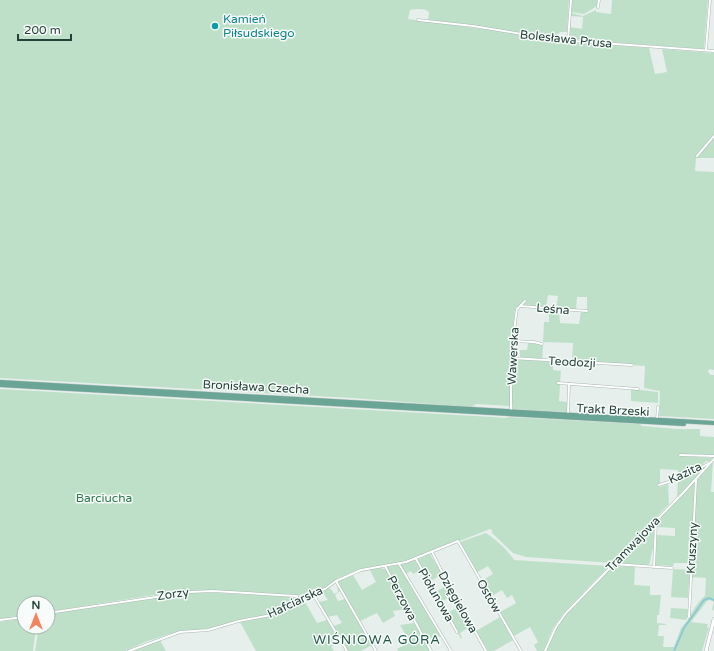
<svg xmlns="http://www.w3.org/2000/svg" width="714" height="651" font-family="'Varela Round',sans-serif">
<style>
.green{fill:#bfe0c8}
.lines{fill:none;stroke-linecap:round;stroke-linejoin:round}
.canal{stroke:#8ec9d4;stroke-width:2}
.minor-casing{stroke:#a8b8b2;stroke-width:3}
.tertiary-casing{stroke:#a8b8b2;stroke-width:4}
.primary-casing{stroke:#c2cac8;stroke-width:5}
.minor{stroke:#fff;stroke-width:2}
.tertiary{stroke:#fff;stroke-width:3}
.primary{stroke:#6aa596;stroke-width:4}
.culture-dot{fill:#0f9aa8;stroke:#f7fbf9;stroke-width:1.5}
.labels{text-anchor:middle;stroke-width:3;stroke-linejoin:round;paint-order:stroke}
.culture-label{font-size:12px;fill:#0d838f;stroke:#f7fbf9;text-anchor:start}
.street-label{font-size:12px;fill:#24423a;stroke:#f7fbf9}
.park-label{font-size:12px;fill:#2d7a4b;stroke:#f7fbf9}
.neighbourhood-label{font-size:13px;letter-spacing:1px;fill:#1f5548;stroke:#f7fbf9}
</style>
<rect width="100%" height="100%" fill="#e6efeb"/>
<g class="green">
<path d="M0,0H569L567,32H560L554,38L428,21L429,12C424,8 416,9 410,10L408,19L534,36L565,42L649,48L655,74L667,72L662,49L714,53V158H696L695,171L714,172V370L709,369L708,372L711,375H714V419L659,416L660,391L644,388L645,366L572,361L573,343L543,342L544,322H549V311H559L560,323L579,324L581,311H587V297H577L576,310L556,309L558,296L548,295L546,308L518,307L515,309L512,340L510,406L476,404L471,407L352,398L0,378Z"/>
<path d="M572,0H597V6L584,14L571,12Z"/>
<path d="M612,0H708L704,49L569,39L570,27L582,29L583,17L571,16V13L583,16L596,10V12L611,14Z"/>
<path d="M528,343L543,345L542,359L520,357V350H527Z"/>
<path d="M513,359L553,362V370L561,371L560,382H557V384H560L559,401L568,402L567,412L513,409L512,399Z"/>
<path d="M0,389L493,417L507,418L508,417L640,424L642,426L677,429H700V436L714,437V455L680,454V456L713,458L710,461H706L703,464V465L678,479V470L660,469V484H657V485L660,487L668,484L669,504L612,563L526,557L513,553L492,533V530L490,529L406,562L362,569L338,580L324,589L301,596L300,595L202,590L147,596L48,612V603H24V615L0,619Z"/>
<path d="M631,389L658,392V403L631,401Z"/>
<path d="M713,461L711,492H714V611L712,609L714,602L710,600L707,601L691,622L708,624L707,627L709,628L702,651H546L555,630L566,614L612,566L635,567L634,585L650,586V595H661L659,615H657V623L666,624V625H659L658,636H664L663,647H674L681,628L686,622L687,621C692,613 697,602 705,596L706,578L691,577L697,480Z"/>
<path d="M706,465L707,466L677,497L678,481Z"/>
<path d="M693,483L695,484L690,563H674L673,566L655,565L657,535L675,536V528L657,527V521Z"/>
<path d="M655,523L653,548L649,565L616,563Z"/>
<path d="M486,533C496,540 507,549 514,560L609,566L563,614L553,628L544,651H537L534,645L538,642L530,627L514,636L500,612L516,603L512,595L507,598L502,590L490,597L481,581L493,574L488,566L476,573L460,542Z"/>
<path d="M430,554L442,574L429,582L417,560Z"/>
<path d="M415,560L421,570L413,574L411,571L406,574L400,565Z"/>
<path d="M399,565L442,636L425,639L386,567Z"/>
<path d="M379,567L386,570L407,609L393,611L395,616L383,623L377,613L360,621L337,581L353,575L362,590L376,582L370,570L357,573L364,570Z"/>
<path d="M673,569L690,570L688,598L671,597Z"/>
<path d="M448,585L454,595L441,602L435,592Z"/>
<path d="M337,586L340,591L335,595L338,601L345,599L346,600L372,645L361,651H348L333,626L342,623L337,615L328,617L319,602L328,600L322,591L328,588L331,589L334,594L338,592Z"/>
<path d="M201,592L294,597L295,600L271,615L250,618L218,627L169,634L145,642L125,651H35L39,627H48V614L171,595Z"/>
<path d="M301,599L304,600L317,623L327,620L341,644L331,646L334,651H256L240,622L272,616Z"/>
<path d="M460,606L471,626L460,633L462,638L461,639L447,613Z"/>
<path d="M671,608L688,609L687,618L686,620L670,618Z"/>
<path d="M500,617L513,640L494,651H488L476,631Z"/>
<path d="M24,618V627H36L33,651H0V622Z"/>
<path d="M414,623L430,651H398L397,649L410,642L400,625Z"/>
<path d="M160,640L166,651H134Z"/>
</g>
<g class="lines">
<path class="canal" d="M674,651L684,628L704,600L709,598L714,600"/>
<defs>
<g id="minor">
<path d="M598,7L599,0"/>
<path d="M418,20L473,26L559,40L714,51"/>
<path d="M568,40L571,0"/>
<path d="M706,50L710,0"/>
<path d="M697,156L714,136"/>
<path d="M520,306L587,311"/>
<path d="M513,341L534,342L542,344"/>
<path d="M511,358L632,365"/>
<path d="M558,383L638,389"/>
<path d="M511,412V358L516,315L517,309L525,301"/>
<path d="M568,415L569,384"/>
<path d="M657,419L658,407"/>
<path d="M680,455L714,456"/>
<path d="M659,485L687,476L709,463"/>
<path d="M432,552L443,574L486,651"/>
<path d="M416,559L457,632"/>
<path d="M399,564L451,651"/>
<path d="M613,564L672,568"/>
<path d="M385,566L431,651"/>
<path d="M654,567L656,522"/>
<path d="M336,581L376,651"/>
<path d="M313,594L347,651"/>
<path d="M48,613L190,592L213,591L295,596H297L298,599"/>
<path d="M689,617L696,480"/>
<path d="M0,620L24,617"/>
<path d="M129,651L180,632L208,630L239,621L271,615L298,599L325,589L336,581L361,570L406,562L458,541L521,651"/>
<path d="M545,651L556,627L566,613L683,493L714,459"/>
</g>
<path id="tertiary" d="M706,651L714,619"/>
<g id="primary">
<path d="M0,382L714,423"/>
<path d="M0,385L684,424"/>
</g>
</defs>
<use href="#minor" class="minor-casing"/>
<use href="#tertiary" class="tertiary-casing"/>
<use href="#primary" class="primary-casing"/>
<use href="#minor" class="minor"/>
<use href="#tertiary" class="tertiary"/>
<use href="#primary" class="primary"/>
</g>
<circle class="culture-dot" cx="215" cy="26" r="4"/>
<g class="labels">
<g class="culture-label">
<text x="223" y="23">Kamień<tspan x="223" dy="14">Piłsudskiego</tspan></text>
</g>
<g class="street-label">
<text transform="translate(566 39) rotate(6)" y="4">Bolesława Prusa</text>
<text transform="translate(553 309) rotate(5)" y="4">Leśna</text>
<text transform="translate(513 356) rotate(-87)" y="4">Wawerska</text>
<text transform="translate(572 362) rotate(3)" y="4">Teodozji</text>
<text transform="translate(256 387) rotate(3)" y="4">Bronisława Czecha</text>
<text transform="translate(613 410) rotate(3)" y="4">Trakt Brzeski</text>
<text transform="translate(685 473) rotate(-25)" y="4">Kazita</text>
<text transform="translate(633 544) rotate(-46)" y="4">Tramwajowa</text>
<text transform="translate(692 548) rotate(-87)" y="4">Kruszyny</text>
<text transform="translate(173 594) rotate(-8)" y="4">Zorzy</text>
<text transform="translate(436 595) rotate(60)" y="4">Piołunowa</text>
<text transform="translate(489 596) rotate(60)" y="4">Ostów</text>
<text transform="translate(402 598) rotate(62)" y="4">Perzowa</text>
<text transform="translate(295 602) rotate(-25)" y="4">Hafciarska</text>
<text transform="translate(458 602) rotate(61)" y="4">Dzięgielowa</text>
</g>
<g class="park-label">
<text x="104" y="502">Barciucha</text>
</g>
<g class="neighbourhood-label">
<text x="377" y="644">WIŚNIOWA GÓRA</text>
</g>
</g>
<g transform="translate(36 615)"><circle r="19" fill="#f7fbf9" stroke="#a3b1ad"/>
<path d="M0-3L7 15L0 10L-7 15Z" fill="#f4845f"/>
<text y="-6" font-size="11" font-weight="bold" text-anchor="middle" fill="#24423a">N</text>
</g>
<path d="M18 34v6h53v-6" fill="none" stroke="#24423a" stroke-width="2"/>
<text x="24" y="34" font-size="12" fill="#24423a" stroke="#f7fbf9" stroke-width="3" paint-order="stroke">200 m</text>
</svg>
